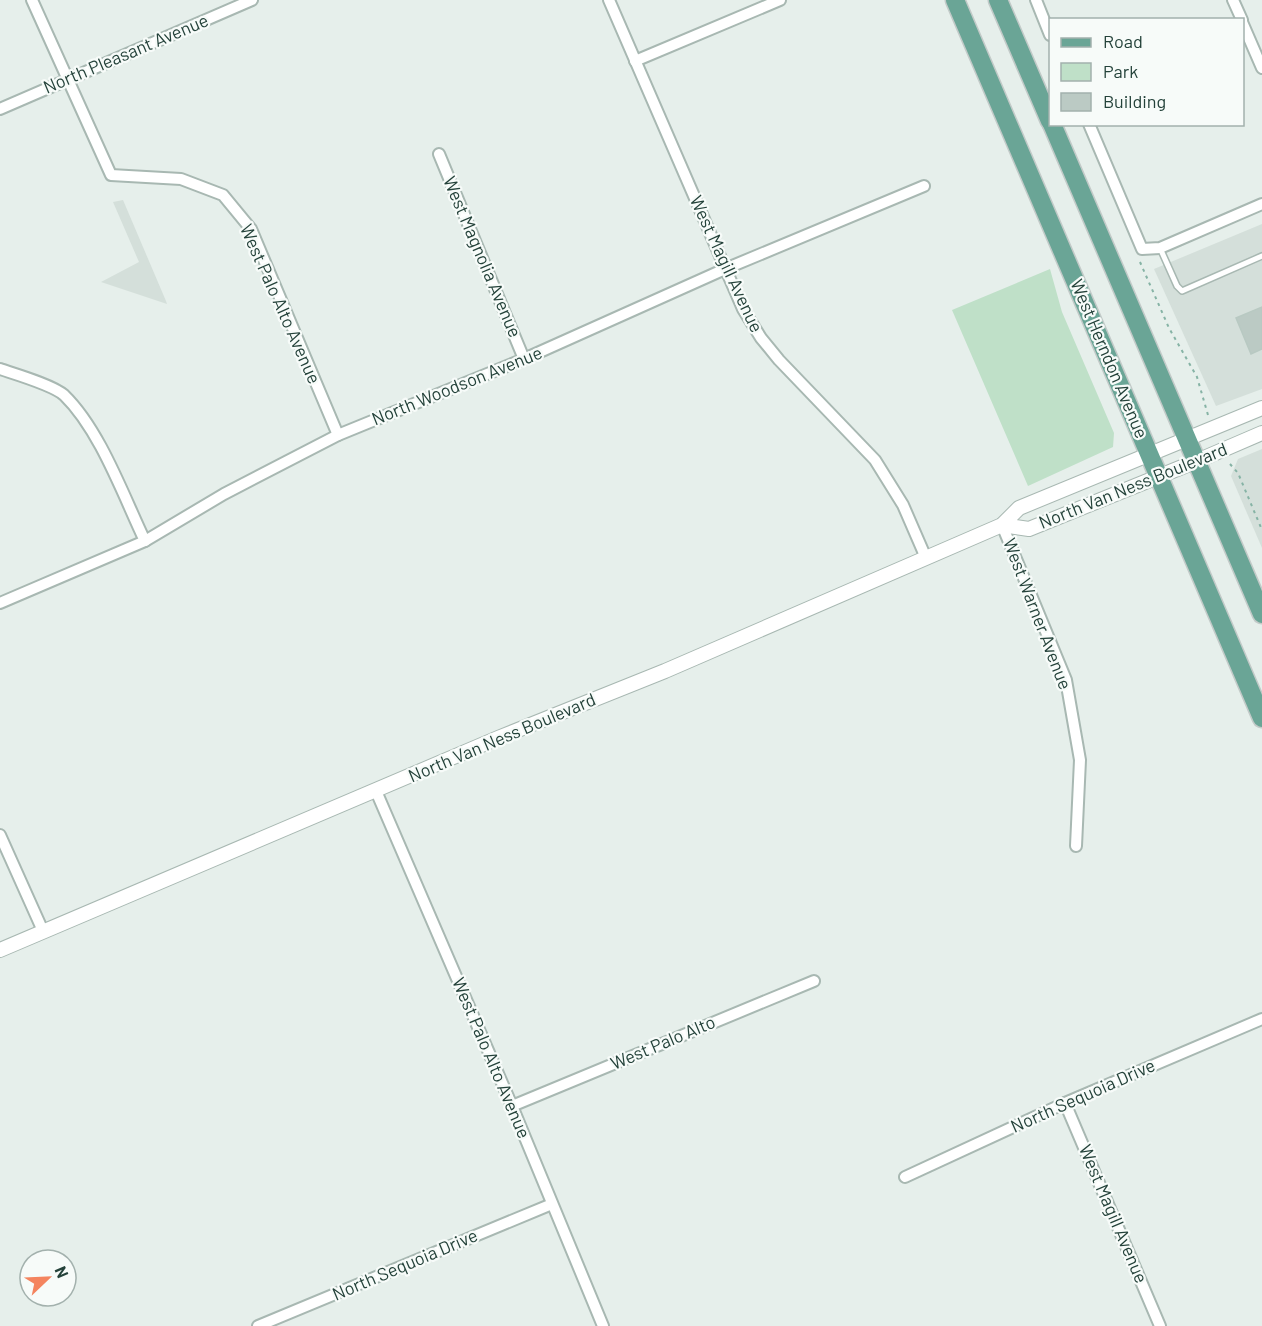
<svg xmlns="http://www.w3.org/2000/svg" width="1262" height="1326" font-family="Barlow,sans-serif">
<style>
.built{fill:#d4dfda}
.green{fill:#bfe0c8}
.building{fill:#bbcac4;stroke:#b8c9c2;stroke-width:1.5}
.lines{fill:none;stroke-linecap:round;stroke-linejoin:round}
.service-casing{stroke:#a8b8b2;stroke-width:8}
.minor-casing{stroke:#a8b8b2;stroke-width:14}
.tertiary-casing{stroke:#a8b8b2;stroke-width:16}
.primary-casing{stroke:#c2cac8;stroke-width:21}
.path{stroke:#86b3a5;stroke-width:2;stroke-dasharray:3 4.5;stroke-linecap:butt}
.service{stroke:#fff;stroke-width:5}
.minor{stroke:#fff;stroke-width:10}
.tertiary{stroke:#fff;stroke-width:14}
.primary{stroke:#6aa596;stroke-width:18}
.labels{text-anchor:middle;stroke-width:4.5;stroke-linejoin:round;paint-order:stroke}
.street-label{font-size:18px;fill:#24423a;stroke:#f7fbf9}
</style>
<rect width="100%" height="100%" fill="#e6efeb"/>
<g class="built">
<path d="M123,200L166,301L167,304L101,282L139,262L113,202Z"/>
<path d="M1262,224V389L1216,406L1154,269Z"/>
<path d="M1262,449V548L1231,476L1238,459Z"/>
</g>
<path class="green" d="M1050,269L1062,312L1114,433L1113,447L1028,486L952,310Z"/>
<path class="building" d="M1262,307V349L1251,354L1236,318Z"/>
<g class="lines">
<defs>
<path id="service" d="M1160,248L1177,286L1182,291L1262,256"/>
<g id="minor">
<path d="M32,0L111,175L181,179L223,195L251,229L338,435"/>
<path d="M609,0L743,309L761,338L779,360L875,460L903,505L926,558"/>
<path d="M1036,0L1050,35"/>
<path d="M1233,0L1242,20"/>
<path d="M1242,22L1262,68"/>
<path d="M635,61L780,0"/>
<path d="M0,109L252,0"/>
<path d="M1089,124L1142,249L1160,248L1262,204"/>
<path d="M439,154L524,359"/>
<path d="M0,369C15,374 53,385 64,395C100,430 123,495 145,541"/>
<path d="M1002,525L1066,680L1080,760L1076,846"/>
<path d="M0,603L145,541L224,494L338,435L524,359L725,269L924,186"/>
<path d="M376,791L512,1106L603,1326"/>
<path d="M0,835L43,931"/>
<path d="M1065,1103L1160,1326"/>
<path d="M512,1106L814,981"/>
<path d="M905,1177L1065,1103L1262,1019"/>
<path d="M258,1326L552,1204"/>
</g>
<g id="tertiary">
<path d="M1002,525L1029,529L1197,461L1262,433"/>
<path d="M0,950L498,738L665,671L1002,525L1019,508L1262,408"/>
</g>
<g id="primary">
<path d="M955,0L1262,718"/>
<path d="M998,0L1050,121"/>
<path d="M1052,124L1262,614"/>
</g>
</defs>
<use href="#service" class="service-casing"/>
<use href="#minor" class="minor-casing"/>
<use href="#tertiary" class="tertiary-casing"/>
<use href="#primary" class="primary-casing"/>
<g class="path">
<path d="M1140,262L1169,328L1197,377L1208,415"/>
<path d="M1230,464L1238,473L1262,530"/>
</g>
<use href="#service" class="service"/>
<use href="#minor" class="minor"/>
<use href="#tertiary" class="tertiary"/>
<use href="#primary" class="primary"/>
</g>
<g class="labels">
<g class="street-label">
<text transform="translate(126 54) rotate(-23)" y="6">North Pleasant Avenue</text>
<text transform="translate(482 257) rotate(67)" y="6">West Magnolia Avenue</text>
<text transform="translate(726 264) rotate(65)" y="6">West Magill Avenue</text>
<text transform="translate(280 304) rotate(66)" y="6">West Palo Alto Avenue</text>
<text transform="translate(1109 359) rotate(67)" y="6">West Herndon Avenue</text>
<text transform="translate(457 386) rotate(-22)" y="6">North Woodson Avenue</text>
<text transform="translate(1133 486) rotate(-22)" y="6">North Van Ness Boulevard</text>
<text transform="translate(1037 614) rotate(69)" y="6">West Warner Avenue</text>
<text transform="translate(502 738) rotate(-23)" y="6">North Van Ness Boulevard</text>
<text transform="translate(663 1043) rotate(-23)" y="6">West Palo Alto</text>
<text transform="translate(491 1058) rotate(67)" y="6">West Palo Alto Avenue</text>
<text transform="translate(1083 1096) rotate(-24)" y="6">North Sequoia Drive</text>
<text transform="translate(1113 1214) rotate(67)" y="6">West Magill Avenue</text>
<text transform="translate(405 1265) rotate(-23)" y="6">North Sequoia Drive</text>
</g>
</g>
<rect x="1049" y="18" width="195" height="108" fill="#f7fbf9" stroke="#a3b1ad" stroke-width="1.5"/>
<rect x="1061" y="38" width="30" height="9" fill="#6aa596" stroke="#a3b1ad" stroke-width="1.5"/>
<text x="1103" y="48" font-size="18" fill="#24423a">Road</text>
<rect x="1061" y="63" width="30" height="18" fill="#bfe0c8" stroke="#a3b1ad" stroke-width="1.5"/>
<text x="1103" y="78" font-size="18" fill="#24423a">Park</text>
<rect x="1061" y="93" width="30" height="18" fill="#bbcac4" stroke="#a3b1ad" stroke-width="1.5"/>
<text x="1103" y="108" font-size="18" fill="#24423a">Building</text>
<g transform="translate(48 1278) rotate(67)"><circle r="28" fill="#f7fbf9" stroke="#a3b1ad" stroke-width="1.5"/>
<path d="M0-4.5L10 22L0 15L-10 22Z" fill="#f4845f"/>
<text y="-9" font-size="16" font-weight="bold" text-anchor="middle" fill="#24423a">N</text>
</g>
</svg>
